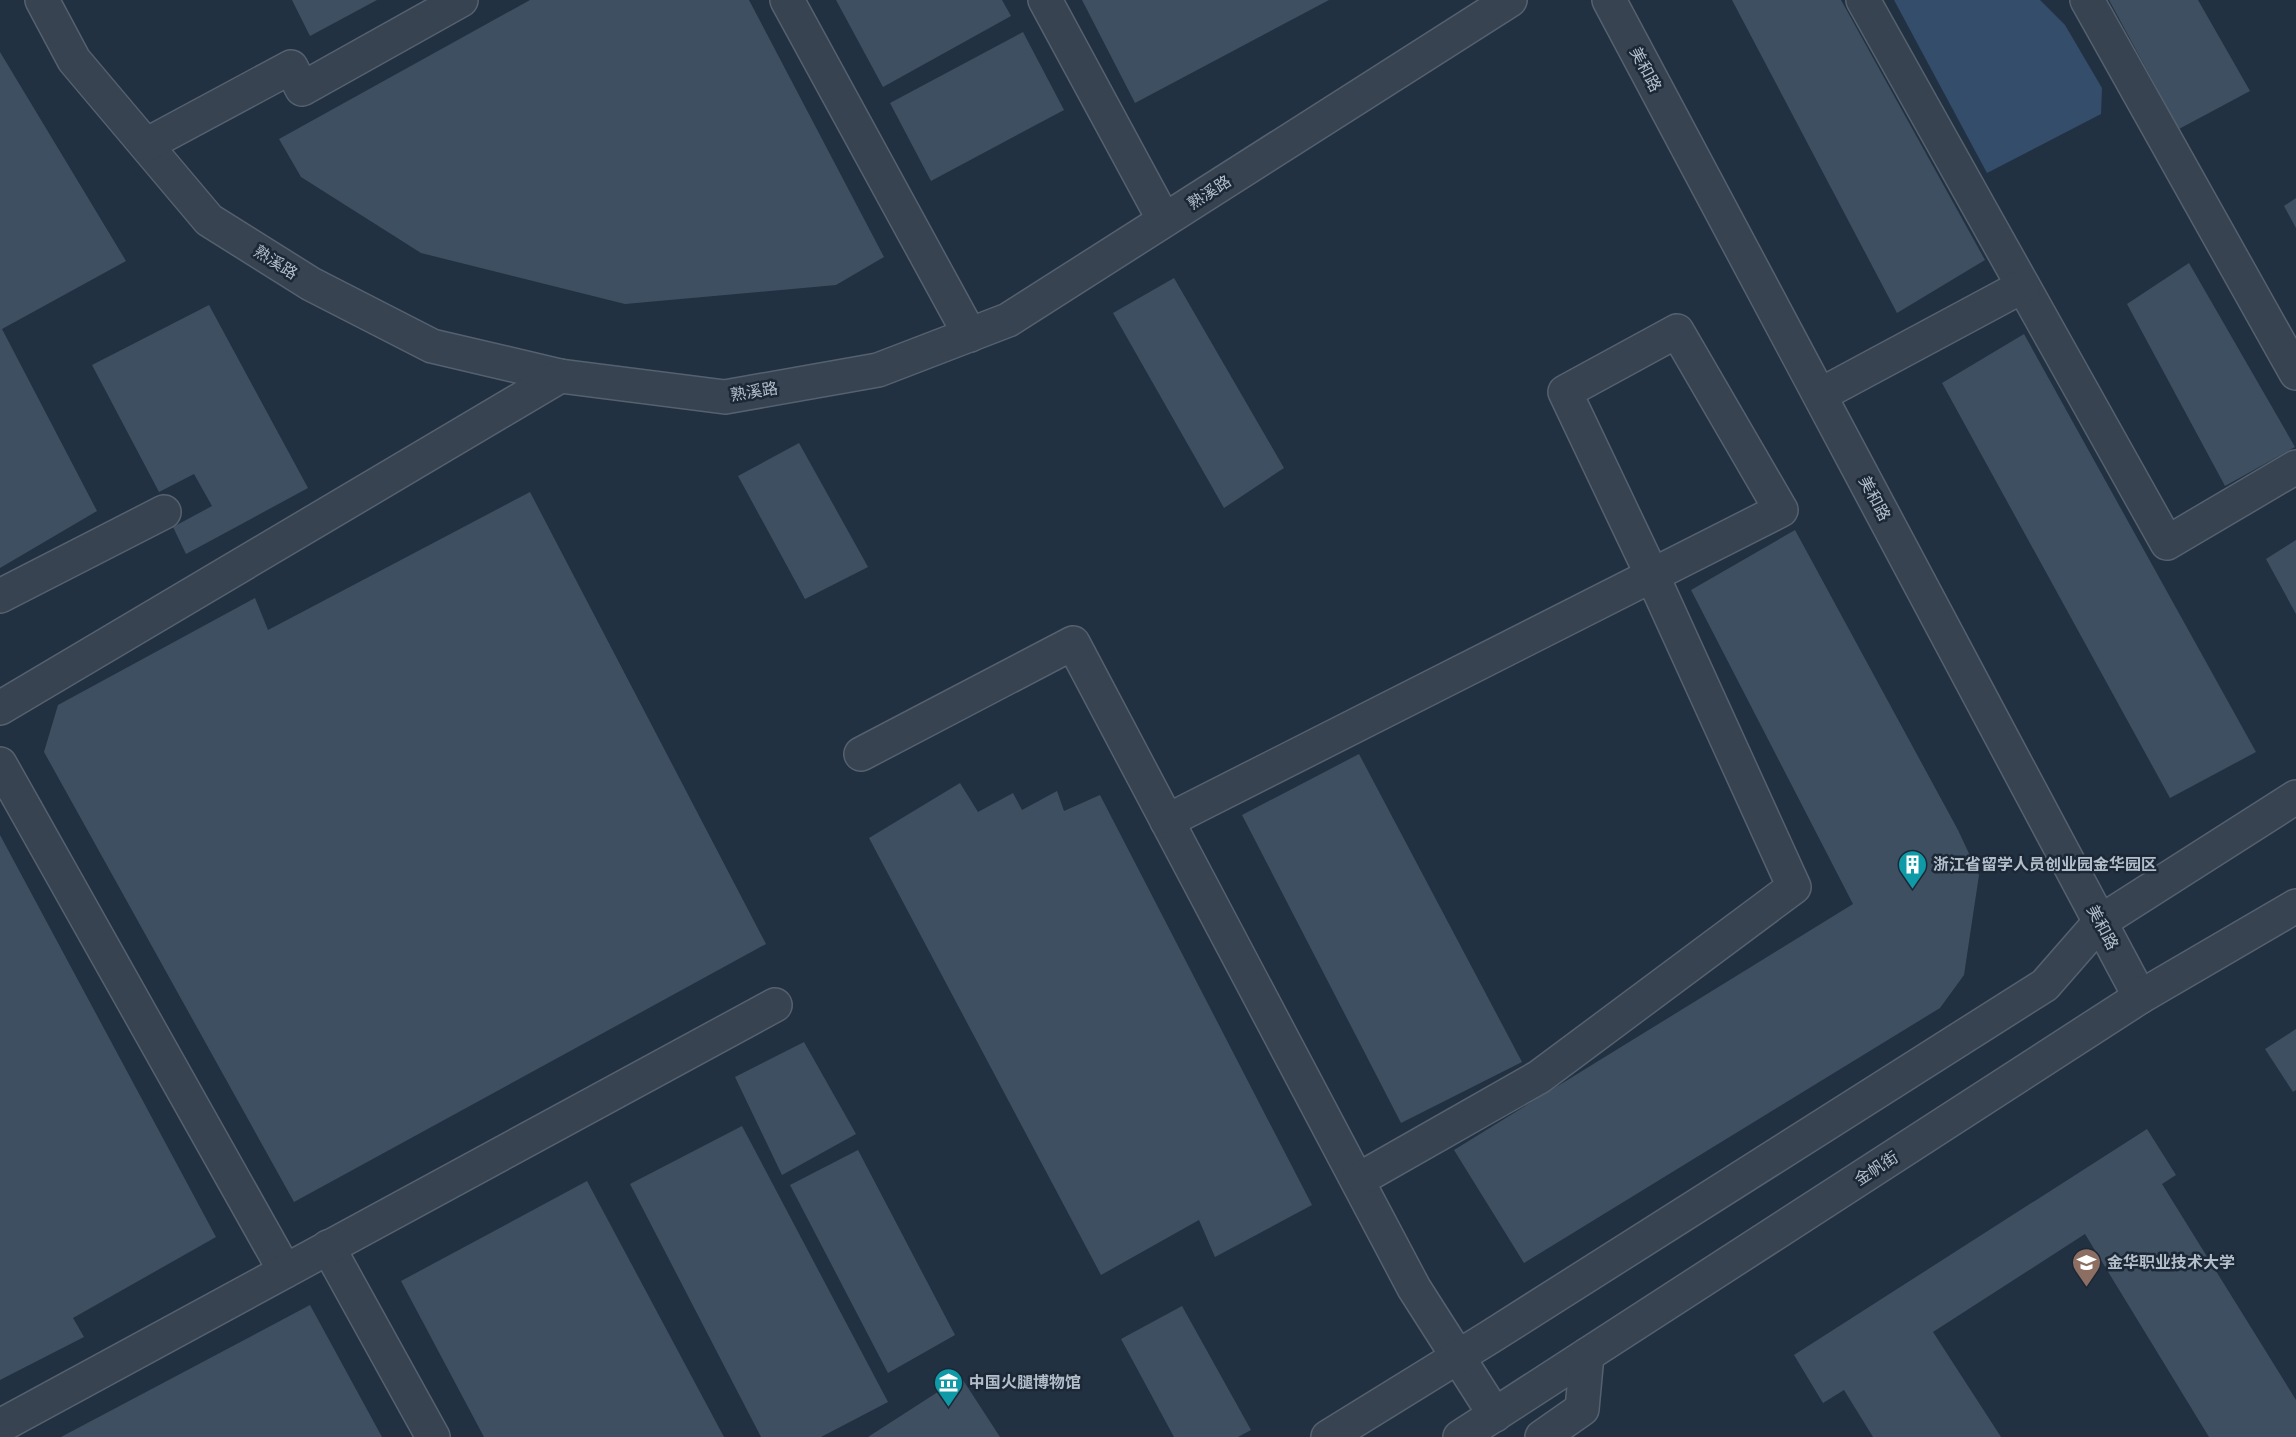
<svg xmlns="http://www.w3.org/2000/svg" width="2296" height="1437" font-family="Quicksand,'Noto Sans SC',sans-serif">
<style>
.water{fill:#344d6a}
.building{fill:#3e4f61}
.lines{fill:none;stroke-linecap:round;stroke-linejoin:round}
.minor-casing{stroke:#55616e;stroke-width:36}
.minor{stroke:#374351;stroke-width:33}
.labels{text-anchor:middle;stroke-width:5;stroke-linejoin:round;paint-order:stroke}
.street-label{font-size:16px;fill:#b3becb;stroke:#1c2836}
.poi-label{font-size:16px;font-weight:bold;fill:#b3becb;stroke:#1c2836;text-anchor:start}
</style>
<rect width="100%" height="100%" fill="#223141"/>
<path class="water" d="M1894,0H2040L2065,25L2102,88L2101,114L1987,173Z"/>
<g class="building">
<path d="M292,0H377L310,36Z"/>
<path d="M530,0H749L884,257L836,285L625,304L421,253L301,177L279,139Z"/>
<path d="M836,0H1002L1011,16L883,87Z"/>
<path d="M1082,0H1329L1135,103Z"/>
<path d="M1732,0H1841L1985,260L1897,313Z"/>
<path d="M2109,0H2198L2250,91L2179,129Z"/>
<path d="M1023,32L1064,110L931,181L890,103Z"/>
<path d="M0,52L126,261L2,329L97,511L0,568Z"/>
<path d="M2296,198V228L2284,206Z"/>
<path d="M2189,263L2295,447L2225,486L2127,304Z"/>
<path d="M1174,278L1284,468L1224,508L1113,313Z"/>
<path d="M209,305L308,488L186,554L173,527L212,506L194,474L159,492L92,365Z"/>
<path d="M2024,334L2256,752L2170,798L1942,383Z"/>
<path d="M799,443L868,567L805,599L738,476Z"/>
<path d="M530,492L766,944L294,1202L44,752L58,705L255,598L268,630Z"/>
<path d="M1795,530L1958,830L1979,875L1964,975L1940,1008L1524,1263L1454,1150L1853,904L1691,590Z"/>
<path d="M2296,540V614L2266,559Z"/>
<path d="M1359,754L1522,1062L1401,1123L1242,815Z"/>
<path d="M960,783L978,812L1013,793L1022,810L1057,791L1064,811L1100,795L1312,1205L1215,1257L1199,1220L1101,1275L869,838Z"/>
<path d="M0,835L216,1237L73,1318L84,1337L0,1380Z"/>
<path d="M2296,1029V1090L2293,1092L2265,1049Z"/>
<path d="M804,1042L856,1134L782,1175L735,1077Z"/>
<path d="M742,1126L888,1402L821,1437H761L630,1184Z"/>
<path d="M2147,1129L2176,1175L2162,1184L2296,1400V1437H2209L2085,1234L1933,1332L2001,1437H1873L1844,1390L1823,1403L1794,1355Z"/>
<path d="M858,1150L955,1335L888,1373L790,1185Z"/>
<path d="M587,1181L724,1437H484L401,1281Z"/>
<path d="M310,1305L382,1437H61Z"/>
<path d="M1182,1306L1251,1430L1238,1437H1174L1121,1339Z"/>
<path d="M961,1377L1000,1437H868Z"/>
</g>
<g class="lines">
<defs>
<g id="minor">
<path d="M42,0L74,60L209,220L311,284L432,346L560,376L725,397L878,370L1008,320L1510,0"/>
<path d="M787,0L970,335"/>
<path d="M1045,0L1164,220"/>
<path d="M1609,0L2140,997"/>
<path d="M1863,0L2167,543L2296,467"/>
<path d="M2087,0L2296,373"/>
<path d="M146,145L291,67L302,89L461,0"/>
<path d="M1820,395L2023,286"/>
<path d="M0,596L164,512"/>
<path d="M0,708L560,376"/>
<path d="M861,754L1073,643L1414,1288L1495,1415"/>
<path d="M0,764L285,1271"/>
<path d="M1167,821L1781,510L1677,331L1565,392L1652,575L1794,887L1539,1077L1358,1180"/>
<path d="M328,1247L433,1437"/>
<path d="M0,1426L775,1005"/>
<path d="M1328,1437L1490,1337L2045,985L2100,922L2296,797"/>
<path d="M1460,1437L2140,997L2296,906"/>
<path d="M1542,1437L1582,1409L1587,1355"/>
</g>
</defs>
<use href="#minor" class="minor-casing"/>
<use href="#minor" class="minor"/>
</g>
<defs>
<symbol id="building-pin" viewBox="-11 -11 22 30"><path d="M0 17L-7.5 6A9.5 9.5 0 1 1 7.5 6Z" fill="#0f9aa8" stroke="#1c2836"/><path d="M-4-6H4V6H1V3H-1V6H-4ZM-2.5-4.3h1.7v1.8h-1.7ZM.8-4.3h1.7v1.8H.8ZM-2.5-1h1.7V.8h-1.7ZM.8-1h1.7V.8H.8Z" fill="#fff"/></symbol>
<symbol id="university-pin" viewBox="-11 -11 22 30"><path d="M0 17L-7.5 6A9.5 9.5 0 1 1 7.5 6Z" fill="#8d6e63" stroke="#1c2836"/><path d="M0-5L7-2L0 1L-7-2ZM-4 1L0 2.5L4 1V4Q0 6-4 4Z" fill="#fff"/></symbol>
<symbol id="museum-pin" viewBox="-11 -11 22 30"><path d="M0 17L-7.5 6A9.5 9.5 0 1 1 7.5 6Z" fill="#0f9aa8" stroke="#1c2836"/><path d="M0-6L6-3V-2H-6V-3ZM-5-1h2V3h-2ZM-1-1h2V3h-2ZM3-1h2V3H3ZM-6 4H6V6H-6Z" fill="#fff"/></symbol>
</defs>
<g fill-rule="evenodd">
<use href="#building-pin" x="1896" y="848" width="33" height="45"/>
<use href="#university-pin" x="2070" y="1246" width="33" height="45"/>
<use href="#museum-pin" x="932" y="1366" width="33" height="45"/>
</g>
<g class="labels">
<g class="street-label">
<text transform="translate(1646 69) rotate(62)" y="6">美和路</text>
<text transform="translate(1209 192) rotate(-33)" y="6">熟溪路</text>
<text transform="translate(276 262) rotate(32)" y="6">熟溪路</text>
<text transform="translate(754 391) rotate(-9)" y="6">熟溪路</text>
<text transform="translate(1875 498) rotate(62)" y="6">美和路</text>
<text transform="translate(2103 927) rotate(62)" y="6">美和路</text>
<text transform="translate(1876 1168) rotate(-33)" y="6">金帆街</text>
</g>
<g class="poi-label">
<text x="1933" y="870">浙江省留学人员创业园金华园区</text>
<text x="2107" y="1268">金华职业技术大学</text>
<text x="969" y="1388">中国火腿博物馆</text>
</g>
</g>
</svg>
